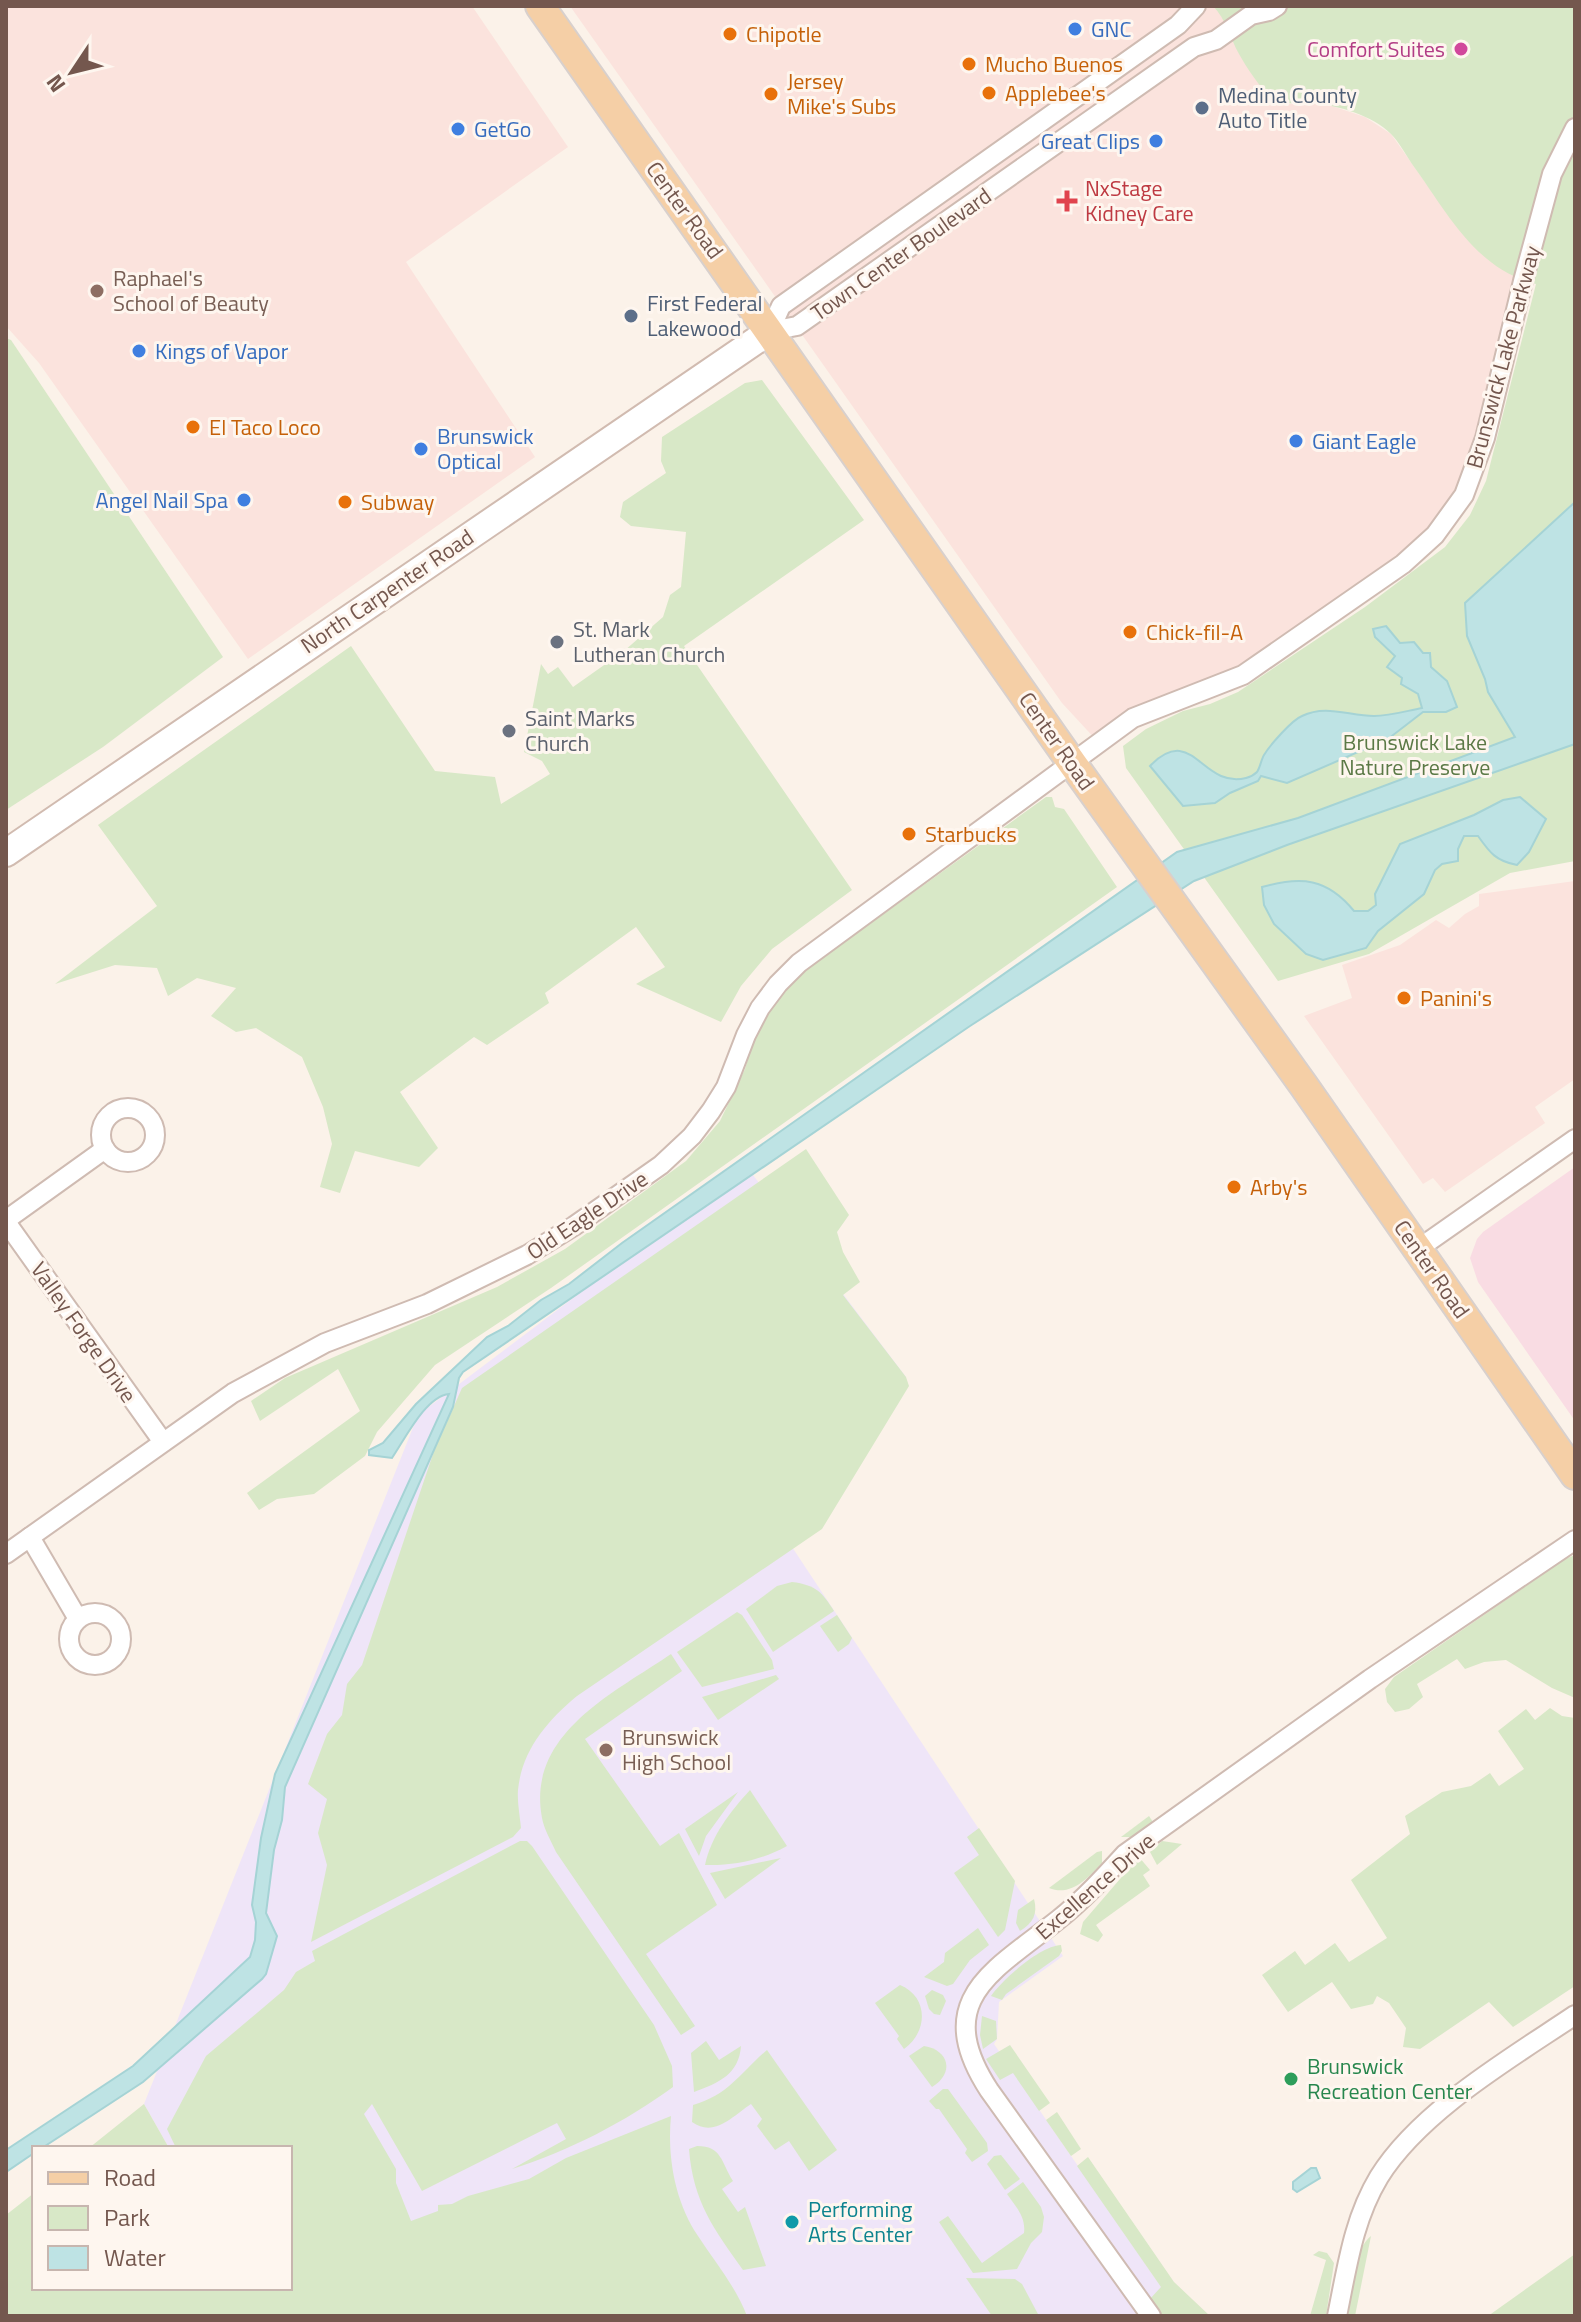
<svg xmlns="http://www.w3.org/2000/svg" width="1581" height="2322" font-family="'Titillium Web',sans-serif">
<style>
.commercial{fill:#fbe3dd}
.education{fill:#efe5f8}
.medical{fill:#f9dce3}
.green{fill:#d8e8c7}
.water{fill:#bee3e4;stroke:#a5d3d5;stroke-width:2}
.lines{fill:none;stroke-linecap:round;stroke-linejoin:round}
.street-casing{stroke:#cfbbb2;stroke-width:22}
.secondary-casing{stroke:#d1bbb0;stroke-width:30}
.primary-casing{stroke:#d8d0cd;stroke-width:32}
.street{stroke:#fff;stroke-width:18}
.secondary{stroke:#fff;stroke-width:26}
.primary{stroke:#f5cfa6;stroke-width:28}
.shop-dot{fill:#3f7fe0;stroke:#fef6ef;stroke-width:3}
.food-dot{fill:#e8710a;stroke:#fef6ef;stroke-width:3}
.hotel-dot{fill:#d1479c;stroke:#fef6ef;stroke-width:3}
.service-dot{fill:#5c6f8a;stroke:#fef6ef;stroke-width:3}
.health-dot{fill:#e0444e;stroke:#fef6ef;stroke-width:3}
.education-dot{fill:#8d6e63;stroke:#fef6ef;stroke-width:3}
.worship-dot{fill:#6b7280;stroke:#fef6ef;stroke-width:3}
.leisure-dot{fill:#2e9e5b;stroke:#fef6ef;stroke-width:3}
.culture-dot{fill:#0f9aa8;stroke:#fef6ef;stroke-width:3}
.labels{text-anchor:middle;stroke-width:6;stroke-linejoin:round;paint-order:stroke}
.shop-label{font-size:22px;fill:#366cbe;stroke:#fef6ef;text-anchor:start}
.food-label{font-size:22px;fill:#c56008;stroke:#fef6ef;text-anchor:start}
.hotel-label{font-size:22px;fill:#b23c85;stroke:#fef6ef;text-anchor:end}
.service-label{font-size:22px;fill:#4e5e75;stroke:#fef6ef;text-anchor:start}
.health-label{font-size:22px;fill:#be3a42;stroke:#fef6ef;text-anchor:start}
.street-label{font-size:22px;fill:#74574e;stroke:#fef6ef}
.education-label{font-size:22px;fill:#785e54;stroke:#fef6ef;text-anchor:start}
.worship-label{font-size:22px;fill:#5b616d;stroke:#fef6ef;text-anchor:start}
.park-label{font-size:22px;fill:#5b7946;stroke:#fef6ef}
.leisure-label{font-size:22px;fill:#27864d;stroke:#fef6ef;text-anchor:start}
.culture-label{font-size:22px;fill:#0d838f;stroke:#fef6ef;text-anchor:start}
</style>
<rect width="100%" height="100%" fill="#fbf2e9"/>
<g class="commercial">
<path d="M6,6H472L568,147L406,262L535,457L248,659L39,363L6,326Z"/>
<path d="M570,6H1213L1222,16L1240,55L1280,104L1313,103L1332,106L1365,117L1391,134L1449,216L1523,281L1464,495L1403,564L1243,675L1099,743L1062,703Z"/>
<path d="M1575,881V1079L1535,1107L1545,1123L1445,1192L1433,1178L1423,1184L1304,1016L1352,998L1342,965L1400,945L1436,920L1449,928L1465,914L1479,906V894Z"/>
</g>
<path class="education" d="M747,1167L906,1377L792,1547L1063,1956L999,2002L997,2039L994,2044L1162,2288L1149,2300L1160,2316H266L250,2288H290V2148H169L144,2104L418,1415Z"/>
<path class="medical" d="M1575,1167V1421L1478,1282L1470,1258L1477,1239L1483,1232Z"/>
<g class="green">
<path d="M1213,6H1575V861L1510,873L1369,954L1278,981L1126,768L1123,746L1146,729L1183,711L1210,704L1238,692L1365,607L1445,547L1470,515L1486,481L1536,284C1475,269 1447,212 1412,164C1406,155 1399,142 1391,134C1372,115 1339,106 1313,103C1300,101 1282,107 1272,98C1260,88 1247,68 1239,54C1230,38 1226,19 1213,6Z"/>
<path d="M6,338L11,340L223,657L103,747L6,810Z"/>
<path d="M762,380L864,520L684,646L852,890L772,949L741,986L721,1022L636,984L665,967L636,927L545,993L549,1003L487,1045L474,1037L400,1092L438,1148L419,1167L355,1151L340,1193L320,1187L332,1144L323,1107L302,1057L256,1028L236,1032L211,1016L236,988L197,978L168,996L157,968L115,965L55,984L157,906L98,825L351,646L435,771L495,777L501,804L550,774L542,761L524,752L541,664L548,674L558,667L573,687L624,651L663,617L670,595L681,587L686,532L631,526L620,517L623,502L666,473L661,461L662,437L745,383Z"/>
<path d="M1046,797H1052L1055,807L1064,809L1117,887L551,1288L435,1365L377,1432L365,1456L314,1494L277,1499L259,1510L247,1493L360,1411L338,1369L260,1421L251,1401L285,1378L497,1287L565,1249L686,1161L720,1121L745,1069L756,1031L781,995L807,969Z"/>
<path d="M806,1149L849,1215L837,1232L843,1252L860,1282L843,1295L906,1377L909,1386L822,1529L577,1696C547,1721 522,1750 518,1790C517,1802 520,1816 521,1828L513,1837L311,1942L327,1865L318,1833L327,1799L308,1784L327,1734L342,1715L347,1684L362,1665L434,1451L462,1388Z"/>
<path d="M1575,1555V1698L1552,1688L1506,1660L1484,1662L1465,1669L1457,1659L1417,1684L1423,1697L1409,1709L1395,1712L1387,1702L1385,1689L1394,1677L1565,1559Z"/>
<path d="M792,1582C816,1585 822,1592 834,1611L773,1652L746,1609L777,1586Z"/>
<path d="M737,1612L742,1615L772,1660L774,1669L702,1687L677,1652Z"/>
<path d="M837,1615L852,1638L849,1644L838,1652L820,1626Z"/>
<path d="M671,1654L682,1671L585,1739L660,1846L679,1833L717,1905L646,1954L695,2026L681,2035L556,1852C551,1841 544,1829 542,1818C526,1734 614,1693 671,1654Z"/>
<path d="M776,1675L779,1679L718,1720L702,1697Z"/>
<path d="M1550,1708L1562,1716L1575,1718V1986L1513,2027L1489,2002L1420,2049L1403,2047L1406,2028L1389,2003L1377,1996L1373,2004L1351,2009L1332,1982L1288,2012L1262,1975L1295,1951L1305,1965L1335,1943L1349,1962L1387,1938L1351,1880L1410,1834L1405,1816L1442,1792L1471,1786L1490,1773L1499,1786L1524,1769L1498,1731L1526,1709L1535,1720Z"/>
<path d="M750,1790L787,1846C762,1860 733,1866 705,1865C711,1836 730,1812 750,1790Z"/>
<path d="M738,1792L706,1836L699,1856L685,1829Z"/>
<path d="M1149,1816L1153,1822L1133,1837H1121Z"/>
<path d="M979,1828L1015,1881L1005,1930L998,1937L954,1873L979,1855L967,1837Z"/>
<path d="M520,1841H527L532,1846L654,2025L672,2066L673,2087C625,2122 569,2151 512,2169L566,2139L557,2123L422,2191L372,2104L364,2114L396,2169V2183L411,2221L438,2211V2205L452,2204L468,2196L529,2179L566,2158L671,2116C667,2157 675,2202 698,2236C715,2262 736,2287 747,2316H6V2215L34,2193V2288H290V2148H176L167,2129L206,2056L284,1990L296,1972L315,1961L312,1951Z"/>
<path d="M1162,1841L1182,1844L1157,1865L1150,1852Z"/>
<path d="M1102,1851V1863C1088,1878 1071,1897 1049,1888L1097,1852Z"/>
<path d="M1139,1857L1150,1870L1143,1875L1150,1886L1096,1925L1103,1935L1098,1942L1080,1934L1083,1922Z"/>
<path d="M781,1858L725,1899L710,1873Z"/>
<path d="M1034,1899C1038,1914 1033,1923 1020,1931L1016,1923L1018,1910Z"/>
<path d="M978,1928L989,1945L970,1960L953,1984L947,1986L924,1977L944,1962L945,1953Z"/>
<path d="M1061,1945L1062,1951L1059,1956L1006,1994L1002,2000L991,1996C1003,1979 1040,1946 1061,1945Z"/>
<path d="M900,1985C929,1997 928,2032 904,2049L897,2039L899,2036L875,2003Z"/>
<path d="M932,1990L943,1995L946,2001L940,2015L934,2014L929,2009L925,1996Z"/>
<path d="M982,2016L996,2021L997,2039L983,2049L980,2035Z"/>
<path d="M706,2041L719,2060L741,2046C739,2074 719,2083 694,2092L691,2053Z"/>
<path d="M1010,2045L1050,2103L1039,2111L1013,2073L1000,2080L986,2059Z"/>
<path d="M924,2046C949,2050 955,2073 932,2087L909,2056Z"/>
<path d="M767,2050L837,2150L809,2171L789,2141L775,2150L757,2126L762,2119L751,2104C733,2116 714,2138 692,2122L693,2105C729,2095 740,2073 767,2050Z"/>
<path d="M943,2089H948L987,2143L988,2151L972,2162L965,2153L967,2149L939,2109H936L929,2101Z"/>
<path d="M144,2104L169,2148H89Z"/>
<path d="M1057,2112L1081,2149L1071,2156L1046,2120Z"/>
<path d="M697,2146C722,2146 721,2162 733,2181L722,2189L738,2212L745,2207L766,2266L743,2270C714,2229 693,2202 689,2149Z"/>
<path d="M1001,2155L1020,2179L1005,2190L987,2164L994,2156Z"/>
<path d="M1088,2157L1174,2282L1210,2316H1160L1149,2300L1161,2287L1077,2166Z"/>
<path d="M1023,2182L1041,2207L1044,2217L1042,2232L1031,2243L1017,2269L973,2273L939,2222L948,2216L982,2263L1024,2233C1026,2217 1016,2207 1007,2194Z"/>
<path d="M1371,2236L1355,2316H1348C1352,2295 1354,2248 1371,2236Z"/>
<path d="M1319,2251L1327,2253L1334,2263L1326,2316H1310L1326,2260L1313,2255Z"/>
<path d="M1575,2254V2316H1488Z"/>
<path d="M966,2278L1015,2279L1022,2284L1039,2316H992Z"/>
</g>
<g class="water">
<path d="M1575,502V744L1287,845L1194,881L970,1026L463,1372L459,1378L453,1407L285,1787L282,1820L274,1850L266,1913L277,1936L266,1974L262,1979L143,2082L42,2148H34V2153L6,2172V2150L133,2066L250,1957L255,1940L256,1922L252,1905L261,1838L275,1774L449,1394C426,1396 405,1439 392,1458L369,1455V1450L383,1443L416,1404L487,1337L508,1326L541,1300L569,1284L622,1243L1177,852L1298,818L1515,737L1488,692L1485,679L1467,636L1465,603Z"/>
<path d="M1386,626L1400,643L1414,642L1423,653H1430L1431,667L1447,681L1457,707L1446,712H1423L1388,739L1287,783L1261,776L1258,781L1230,793L1215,803L1183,806L1150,766C1193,722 1201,789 1246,778C1250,777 1254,775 1257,772C1260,768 1261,760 1264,755C1270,745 1292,720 1302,716C1326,704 1349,716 1374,716C1390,716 1406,711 1422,708L1418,694L1401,684L1402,678L1387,667L1395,656L1375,637L1373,629Z"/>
<path d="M1520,797L1546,819L1529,852L1517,865C1496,861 1490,853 1478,836H1464L1458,849V861L1442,864L1435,870L1424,894L1378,931L1366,948L1323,960L1306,954L1274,924L1264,905L1262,887C1301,876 1327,878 1354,911H1368L1376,905L1375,894L1400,844L1474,815L1503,800Z"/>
<path d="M1311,2168H1316L1320,2178L1297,2192L1293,2189V2182Z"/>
</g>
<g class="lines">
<defs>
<g id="street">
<path d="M770,331L797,326L1194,47L1216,40L1251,15L1269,11L1277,6"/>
<path d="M770,331L781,306L1178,25L1196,6"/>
<circle cx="128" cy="1135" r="27"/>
<path d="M6,1220L105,1149"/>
<path d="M6,1222L163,1442"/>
<path d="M1418,1249L1575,1139"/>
<path d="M30,1537L78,1619"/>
<path d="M6,1554L233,1393L325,1343L427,1304L527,1255L574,1226L661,1165L692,1136L711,1111L726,1087L746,1035L760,1008L778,984L799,963L1133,718L1243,675L1403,564L1435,535L1464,495L1485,438L1523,281L1552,174L1575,128"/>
<circle cx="95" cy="1639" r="26"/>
<path d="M1151,2316L989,2090C930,1999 994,1971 1059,1919C1083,1900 1104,1877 1125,1854L1370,1679L1575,1540"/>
<path d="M1337,2316C1347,2268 1353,2220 1379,2177C1420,2111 1511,2058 1575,2015"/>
</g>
<path id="secondary" d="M6,853L770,331"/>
<path id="primary" d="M540,6L1072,763L1304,1086L1575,1475"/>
</defs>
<use href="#street" class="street-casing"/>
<use href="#secondary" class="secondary-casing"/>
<use href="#primary" class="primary-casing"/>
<use href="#street" class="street"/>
<use href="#secondary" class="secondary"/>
<use href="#primary" class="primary"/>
</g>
<g class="shop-dot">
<circle cx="1075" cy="29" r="8"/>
<circle cx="458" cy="129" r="8"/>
<circle cx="1156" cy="141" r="8"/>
<circle cx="139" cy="351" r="8"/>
<circle cx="1296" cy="441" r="8"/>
<circle cx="421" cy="449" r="8"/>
<circle cx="244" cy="500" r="8"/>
</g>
<g class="food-dot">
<circle cx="730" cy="34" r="8"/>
<circle cx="969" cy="64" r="8"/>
<circle cx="989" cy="93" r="8"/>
<circle cx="771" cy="94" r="8"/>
<circle cx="193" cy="427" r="8"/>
<circle cx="345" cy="502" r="8"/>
<circle cx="1130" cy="632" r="8"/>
<circle cx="909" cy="834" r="8"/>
<circle cx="1404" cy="998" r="8"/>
<circle cx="1234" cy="1187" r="8"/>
</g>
<circle class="hotel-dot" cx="1461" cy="49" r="8"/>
<g class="service-dot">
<circle cx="1202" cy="108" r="8"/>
<circle cx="631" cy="316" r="8"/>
</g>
<path class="health-dot" d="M1063 189h8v8h8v8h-8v8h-8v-8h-8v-8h8z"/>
<g class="education-dot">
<circle cx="97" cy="291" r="8"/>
<circle cx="606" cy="1750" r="8"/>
</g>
<g class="worship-dot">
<circle cx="557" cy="642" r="8"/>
<circle cx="509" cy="731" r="8"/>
</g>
<circle class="leisure-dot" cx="1291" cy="2079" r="8"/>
<circle class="culture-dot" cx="792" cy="2222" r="8"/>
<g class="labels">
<g class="shop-label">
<text x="1091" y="37">GNC</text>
<text x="474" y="137">GetGo</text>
<text x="1140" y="149" text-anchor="end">Great Clips</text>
<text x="155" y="359">Kings of Vapor</text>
<text x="437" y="444">Brunswick<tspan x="437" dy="25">Optical</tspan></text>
<text x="1312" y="449">Giant Eagle</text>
<text x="228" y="508" text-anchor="end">Angel Nail Spa</text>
</g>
<g class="food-label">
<text x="746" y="42">Chipotle</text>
<text x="985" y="72">Mucho Buenos</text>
<text x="787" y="89">Jersey<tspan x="787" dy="25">Mike's Subs</tspan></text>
<text x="1005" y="101">Applebee's</text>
<text x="209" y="435">El Taco Loco</text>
<text x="361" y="510">Subway</text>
<text x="1146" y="640">Chick-fil-A</text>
<text x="925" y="842">Starbucks</text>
<text x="1420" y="1006">Panini's</text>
<text x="1250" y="1195">Arby's</text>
</g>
<g class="hotel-label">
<text x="1445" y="57">Comfort Suites</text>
</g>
<g class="service-label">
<text x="1218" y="103">Medina County<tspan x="1218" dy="25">Auto Title</tspan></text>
<text x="647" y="311">First Federal<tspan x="647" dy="25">Lakewood</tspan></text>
</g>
<g class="health-label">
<text x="1085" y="196">NxStage<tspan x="1085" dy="25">Kidney Care</tspan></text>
</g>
<g class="street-label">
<text transform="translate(685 210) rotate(54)" y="8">Center Road</text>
<text transform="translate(901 254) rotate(-35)" y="8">Town Center Boulevard</text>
<text transform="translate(1503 357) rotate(-75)" y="8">Brunswick Lake Parkway</text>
<text transform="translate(387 591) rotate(-34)" y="8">North Carpenter Road</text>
<text transform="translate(1057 741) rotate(55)" y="8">Center Road</text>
<text transform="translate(587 1215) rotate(-34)" y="8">Old Eagle Drive</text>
<text transform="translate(1432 1269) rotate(55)" y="8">Center Road</text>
<text transform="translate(84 1332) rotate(55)" y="8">Valley Forge Drive</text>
<text transform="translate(1095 1886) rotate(-41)" y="8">Excellence Drive</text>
</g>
<g class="education-label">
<text x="113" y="286">Raphael's<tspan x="113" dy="25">School of Beauty</tspan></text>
<text x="622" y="1745">Brunswick<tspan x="622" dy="25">High School</tspan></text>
</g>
<g class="worship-label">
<text x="573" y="637">St. Mark<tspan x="573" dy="25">Lutheran Church</tspan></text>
<text x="525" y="726">Saint Marks<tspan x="525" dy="25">Church</tspan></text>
</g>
<g class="park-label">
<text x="1415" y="750">Brunswick Lake<tspan x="1415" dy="25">Nature Preserve</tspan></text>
</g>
<g class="leisure-label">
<text x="1307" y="2074">Brunswick<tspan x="1307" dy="25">Recreation Center</tspan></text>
</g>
<g class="culture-label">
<text x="808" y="2217">Performing<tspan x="808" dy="25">Arts Center</tspan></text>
</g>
</g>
<rect width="1581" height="2322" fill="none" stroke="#74574e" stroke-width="16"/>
<rect x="32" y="2146" width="260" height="144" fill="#fef6ef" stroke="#c7b6af" stroke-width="2"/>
<rect x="48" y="2172" width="40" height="12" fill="#f5cfa6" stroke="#c7b6af" stroke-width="2"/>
<text x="104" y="2186" font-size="24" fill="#74574e">Road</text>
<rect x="48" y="2206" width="40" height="24" fill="#d8e8c7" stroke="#c7b6af" stroke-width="2"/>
<text x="104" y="2226" font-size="24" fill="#74574e">Park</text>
<rect x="48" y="2246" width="40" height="24" fill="#bee3e4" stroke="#c7b6af" stroke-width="2"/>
<text x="104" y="2266" font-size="24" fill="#74574e">Water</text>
<g transform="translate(72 72) rotate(235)" stroke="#fef6ef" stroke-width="6" paint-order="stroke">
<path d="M0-6L14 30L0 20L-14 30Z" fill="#74574e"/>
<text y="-12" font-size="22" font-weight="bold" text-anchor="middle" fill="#74574e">N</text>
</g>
</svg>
